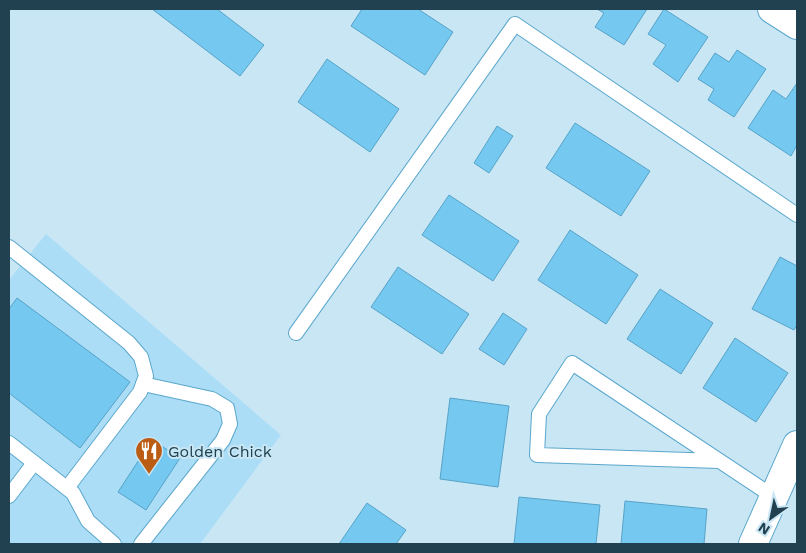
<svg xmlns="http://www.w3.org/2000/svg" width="806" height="553" font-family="'Work Sans',sans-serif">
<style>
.built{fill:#acddf6}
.building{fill:#75c8f0;stroke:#56a3c7}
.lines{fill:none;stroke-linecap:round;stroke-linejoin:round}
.lane-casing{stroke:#5aa7cb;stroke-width:16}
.street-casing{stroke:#5aa7cb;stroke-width:30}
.lane{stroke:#fff;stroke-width:14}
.street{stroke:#fff;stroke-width:28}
.labels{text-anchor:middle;stroke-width:4;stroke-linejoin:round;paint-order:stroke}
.poi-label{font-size:16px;fill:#214150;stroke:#c9e6f5;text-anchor:start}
</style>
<rect width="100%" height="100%" fill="#c9e6f5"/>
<path class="built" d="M46,234L281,435L200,544H9V280Z"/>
<g class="building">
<path d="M152,9H217L264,45L240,76Z"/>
<path d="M362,9H418L453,32L425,75L351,26Z"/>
<path d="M597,9H647L624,45L595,27L604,13Z"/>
<path d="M664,9L708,37L678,82L653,64L666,45L648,34Z"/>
<path d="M737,50L766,69L734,117L708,100L714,89L698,79L715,53L729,62Z"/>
<path d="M327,59L399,109L370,152L298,102Z"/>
<path d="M797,83V145L791,156L748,128L773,90L786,99Z"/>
<path d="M575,123L650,171L621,216L546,168Z"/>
<path d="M497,126L513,136L489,173L474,163Z"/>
<path d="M449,195L519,241L493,281L422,235Z"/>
<path d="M570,230L638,275L606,324L538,280Z"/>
<path d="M780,257L797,266V325L794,330L752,309Z"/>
<path d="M398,267L469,314L442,354L371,307Z"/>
<path d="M660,289L713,323L681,374L627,339Z"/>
<path d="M17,298L130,382L80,448L9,393V309Z"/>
<path d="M503,313L527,329L504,365L479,349Z"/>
<path d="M735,338L788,373L756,422L703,388Z"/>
<path d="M450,398L509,406L498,487L440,479Z"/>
<path d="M152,440L180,458L146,510L118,492Z"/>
<path d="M519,497L600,505L596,544H514Z"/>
<path d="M625,501L707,509L704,544H621Z"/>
<path d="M367,503L406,530L396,544H339Z"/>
</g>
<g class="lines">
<defs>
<g id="lane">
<path d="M9,247L129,343L141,357L146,376L140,392L67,488"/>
<path d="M296,333L515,24L797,215"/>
<path d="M9,443L73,493L88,521L114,544"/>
<path d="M719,461L537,455L539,414L572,363L774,497"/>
<path d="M9,496L34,463"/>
<path d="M141,544L223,440L230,424L227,408L212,399L143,384"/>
</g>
<g id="street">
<path d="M772,9L797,25"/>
<path d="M753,544L797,445"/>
</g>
</defs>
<use href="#lane" class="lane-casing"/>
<use href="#street" class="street-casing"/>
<use href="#lane" class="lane"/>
<use href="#street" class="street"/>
</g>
<defs>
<symbol id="restaurant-pin" viewBox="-11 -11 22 30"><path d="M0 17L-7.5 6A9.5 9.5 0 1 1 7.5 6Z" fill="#bb5c14" stroke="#c9e6f5"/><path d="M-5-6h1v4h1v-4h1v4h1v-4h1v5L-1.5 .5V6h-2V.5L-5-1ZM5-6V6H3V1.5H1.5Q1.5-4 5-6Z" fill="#fff"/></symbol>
</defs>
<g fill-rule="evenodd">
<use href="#restaurant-pin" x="133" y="435" width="32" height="43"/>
</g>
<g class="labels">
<g class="poi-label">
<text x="168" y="457">Golden Chick</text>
</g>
</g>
<rect width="806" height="553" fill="none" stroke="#214150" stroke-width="20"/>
<g transform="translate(771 518) rotate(213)" stroke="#c9e6f5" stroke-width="4" paint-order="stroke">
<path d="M0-4L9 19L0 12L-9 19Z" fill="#214150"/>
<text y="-8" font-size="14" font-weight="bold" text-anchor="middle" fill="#214150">N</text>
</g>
</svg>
